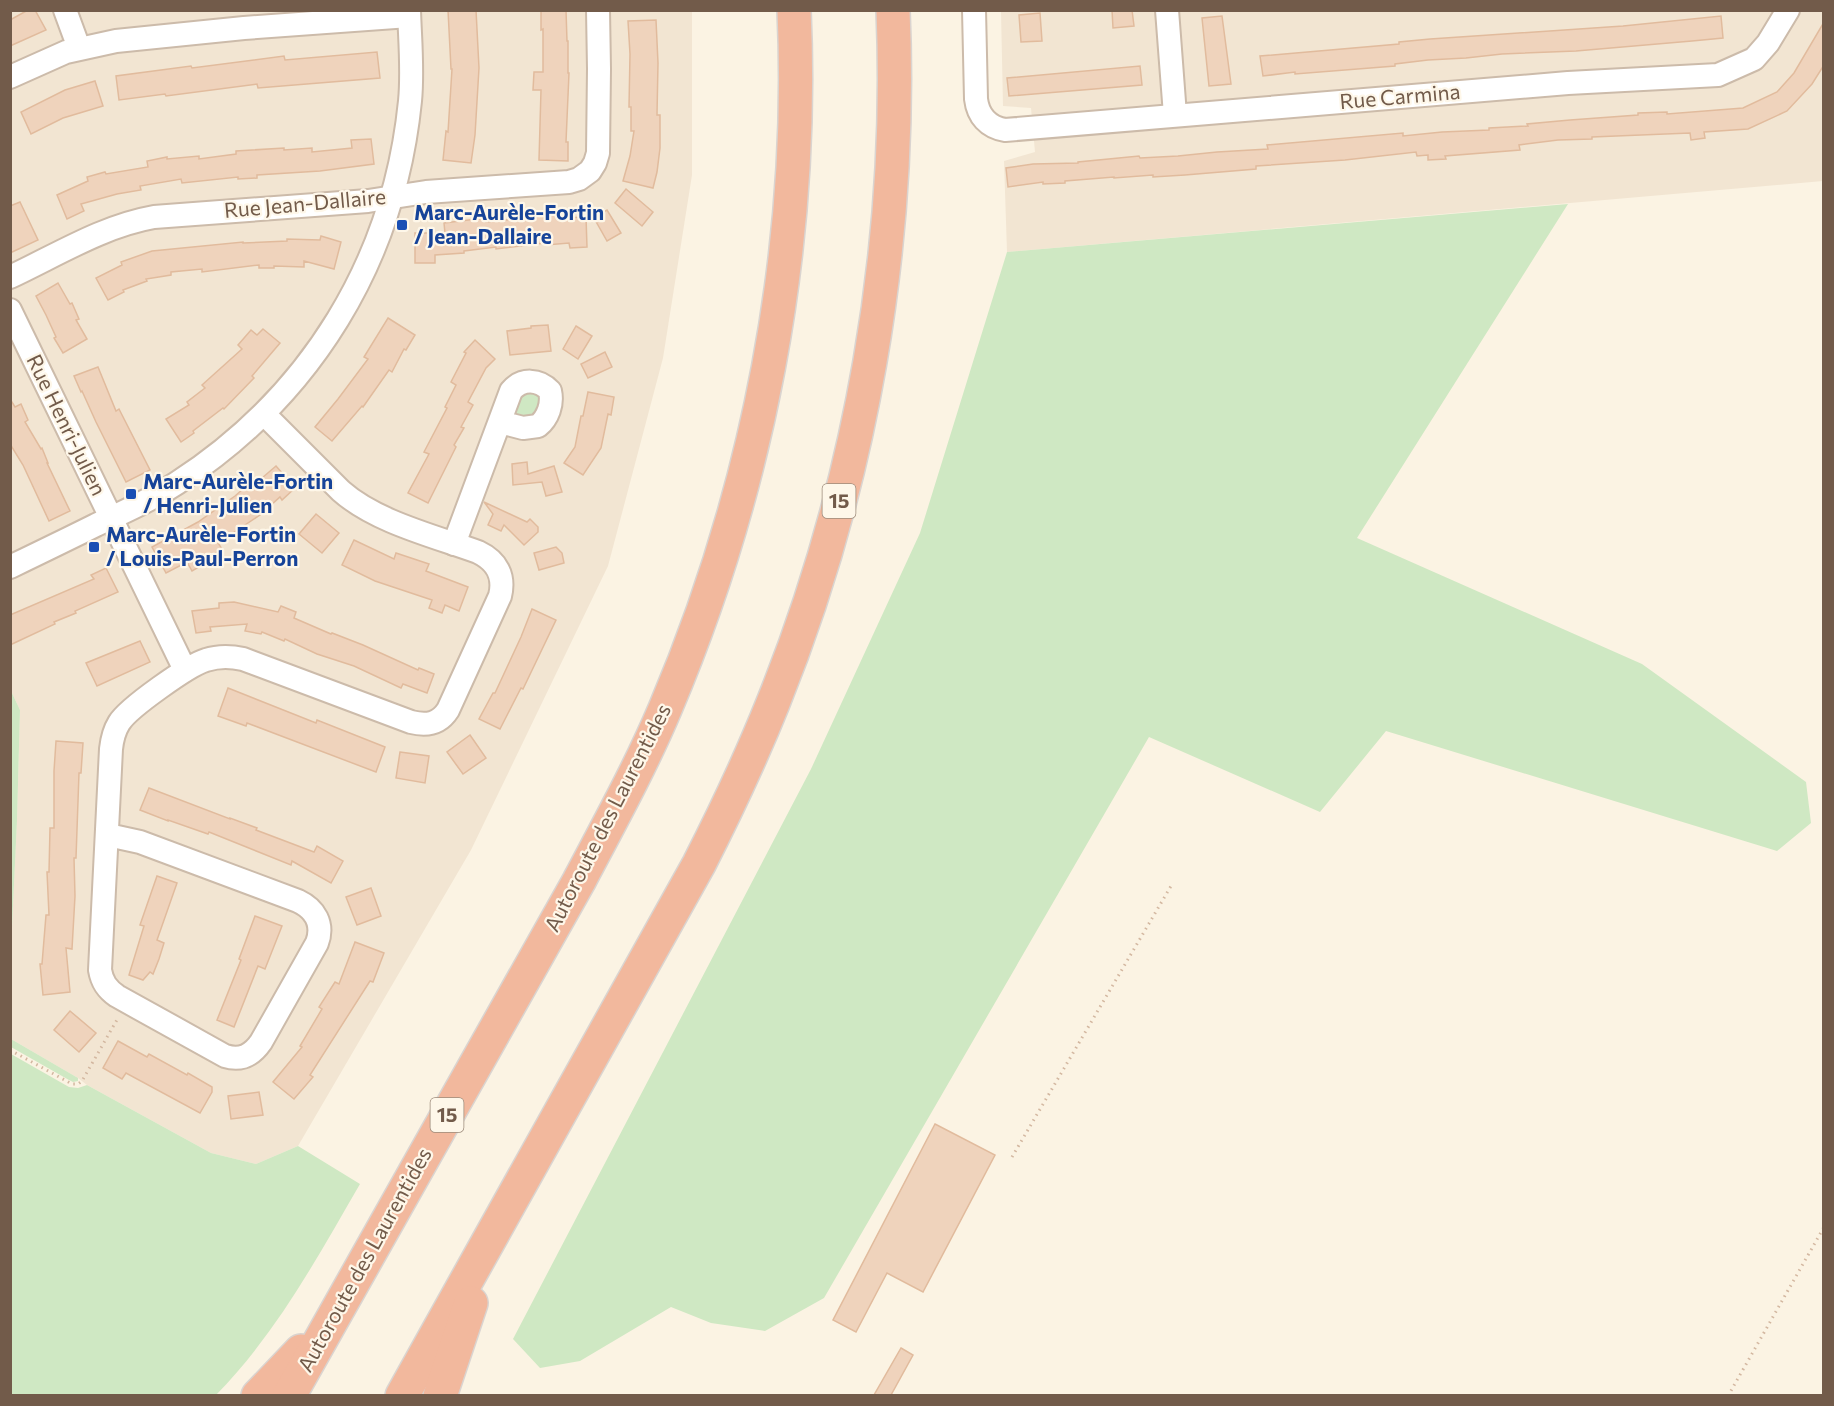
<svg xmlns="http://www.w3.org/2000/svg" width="1834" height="1406" font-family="Commissioner,sans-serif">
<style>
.residential{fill:#f2e5d2}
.green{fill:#cfe8c3}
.building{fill:#efd3bc;stroke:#e1bb9d;stroke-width:1.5}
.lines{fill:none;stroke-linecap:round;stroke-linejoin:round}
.minor-casing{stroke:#cba;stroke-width:26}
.highway-casing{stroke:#dad4d0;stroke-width:36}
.path{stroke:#d3b7a0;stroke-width:3;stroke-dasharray:1.5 4.5;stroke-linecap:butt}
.minor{stroke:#fff;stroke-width:22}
.highway{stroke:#f2b89d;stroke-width:33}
.transit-dot{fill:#1a4fb4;stroke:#fef7e9;stroke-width:2}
.labels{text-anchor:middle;stroke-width:4.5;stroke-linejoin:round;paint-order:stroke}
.shield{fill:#fef7e9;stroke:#9c8a7a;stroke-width:1.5}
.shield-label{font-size:20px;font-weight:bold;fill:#725b4a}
.street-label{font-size:21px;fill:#725b4a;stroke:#fef7e9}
.transit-label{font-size:21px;font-weight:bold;fill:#164399;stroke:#fef7e9;text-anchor:start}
</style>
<rect width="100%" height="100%" fill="#fbf3e3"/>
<g class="residential">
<path d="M11,11H692V175L663,358L608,566L471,850L298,1146L256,1164L211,1153L87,1085L78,1078L11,1039V948L17,821L20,710L11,691Z"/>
<path d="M1001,11H1823V181L1007,252L1004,161L1035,152L1031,108L1003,106Z"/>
</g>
<g class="green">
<path d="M1568,204L1357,538L1642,664L1806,782L1811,823L1777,851L1386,731L1320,812L1149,737L824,1298L765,1331L711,1323L671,1307L580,1361L540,1368L513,1339L811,769L920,533L1007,252Z"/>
<path d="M525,393H535L539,395L537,411L534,415L519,416L516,414L521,396Z"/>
<path d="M11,691L20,710L17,821L11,948Z"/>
<path d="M11,1039L78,1078V1081L73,1082L69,1080L11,1047Z"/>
<path d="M11,1054L69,1087L78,1088L87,1085L211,1153L256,1164L298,1146L360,1184C317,1258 276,1334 216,1395H11Z"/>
</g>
<g class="building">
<path d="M28,10H35L46,30L10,46V20Z"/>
<path d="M448,10H476L479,68L475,135L471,163L443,160L446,131L448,132L452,69H451Z"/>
<path d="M541,10H566L567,41H568V73H569L566,142H568V161L539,160L541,90H533L534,72H543V29L541,30Z"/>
<path d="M1112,10H1132L1134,26L1113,28Z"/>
<path d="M1040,13L1042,41L1021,42L1019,15Z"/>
<path d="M1222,16L1231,84L1209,86L1202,18Z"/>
<path d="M1721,16L1723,38L1692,41L1576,51L1502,54L1466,58L1428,60L1395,64V66L1295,74V72L1263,76L1260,56L1399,44V42L1430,39L1623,26Z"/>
<path d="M656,20L658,63L657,115H660V148L657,172L653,188L623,181L630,156L634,131H631V107H629L630,54L628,21Z"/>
<path d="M1824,22V65L1812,84L1787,111L1748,129L1704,132L1705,138L1691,140L1690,133L1592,137V139L1558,140L1519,145L1520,150L1445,156L1446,159L1428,160V155L1417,156L1416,152L1345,160L1256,166V169L1185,175L1153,177V175L1114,178V177L1065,181V183L1043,184V182L1008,187L1006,168L1033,164L1078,163V162L1139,156L1140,158L1178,156L1217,152L1268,149L1267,145L1403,133V136L1442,132L1489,130V128L1528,126L1527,124L1570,120L1638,115V113L1667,112V114L1743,108L1777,92L1794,73Z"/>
<path d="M377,52L380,78L258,88L257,84L166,96L165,94L119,100L116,76L191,66L192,68L284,56L285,60Z"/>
<path d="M1140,66L1142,85L1009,96L1007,78Z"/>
<path d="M95,81L103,106L63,118L31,134L21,112L65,90Z"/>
<path d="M371,139L374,164L320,171L257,175V178L238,179V177L182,183L181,179L140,186L141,190L117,194L81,204L84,211L67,219L57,195L88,181L87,177L105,172L106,174L148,167L147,161L167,157V159L199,156V159L236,154V151L284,148V150L312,148V152L352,148L351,140Z"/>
<path d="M626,189L653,212L642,226L615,203Z"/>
<path d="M20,202L38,240L10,253V206Z"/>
<path d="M607,210L621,233L607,241L594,218Z"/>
<path d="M560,214L561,218L586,217L587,247L570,248L569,243L546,245L545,243L496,249V247L464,251V253L435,255V263H415V233H445L444,223L485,218L486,222Z"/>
<path d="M321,236L341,242L334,269L304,261V267L274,266V268H259V265L202,272V269L171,272V275L146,279L147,281L123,290L124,292L108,300L96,278L122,265L121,262L152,251L243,242V243L287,241V239L320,240Z"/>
<path d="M58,283L70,304L72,303L79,319L76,320L87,339L63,353L54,338L56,337L46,315L36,296Z"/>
<path d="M388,318L415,335L406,350L404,349L392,372L389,370L363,407L362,406L332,441L315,427L338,399L368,359L364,357Z"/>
<path d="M548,325L551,351L510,355L507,331L531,328V326Z"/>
<path d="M576,326L592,336L578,359L563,349Z"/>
<path d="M263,329L280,343L252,376L254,378L224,409L223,408L193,431L194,433L181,442L166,419L189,405L187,402L205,388L202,385L242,349L238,345L251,330L257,335Z"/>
<path d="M475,340L495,359L486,368L468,402L473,405L461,427L464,428L454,445L456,447L428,503L408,493L429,454L424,452L447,408L445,407L456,385L451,382L466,353L464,352Z"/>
<path d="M605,352L612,367L588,378L581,364Z"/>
<path d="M98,367L116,411L119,409L150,470L126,482L96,422L82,391L81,392L74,376Z"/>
<path d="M588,392L614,397L611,415L608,414L601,448L583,475L564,463L575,447L581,416H583Z"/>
<path d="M10,399L15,407L21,404L28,420L25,422L41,449L42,448L48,463H47L70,511L49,521L23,465L10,444Z"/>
<path d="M527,462L528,474L554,466L562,492L546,496L542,482L513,485L512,464Z"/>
<path d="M276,466L295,488L282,500L280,497L260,515L218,543L222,549L205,560L206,563L192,571L187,562L166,573L152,547L198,522L235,496L252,481L255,484Z"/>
<path d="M484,502L527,522L530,519L538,527V532L524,545L504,525L501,531L488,525L493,514Z"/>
<path d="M316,514L339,533L322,553L299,534Z"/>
<path d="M354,540L394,559L396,553L429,564L426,571L468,587L459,611L445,605L442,613L429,608L432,600L375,581L342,565Z"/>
<path d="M556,547L562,553L564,563L539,570L534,553Z"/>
<path d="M106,568L118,592L75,611L76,613L54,622L55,624L10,645V615L94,579L91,575Z"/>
<path d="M234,602L278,612L281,606L296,612L294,618L331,634L332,633L363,645L418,670L419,668L434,674L427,693L403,684L401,688L354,666L317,654L285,639L284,641L262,632L261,634L245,631L247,624L210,627L211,631L196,633L192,611L219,608V603Z"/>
<path d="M532,609L556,620L523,689L521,688L500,729L479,719L493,693H495L521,637Z"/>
<path d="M140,641L150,662L97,686L86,663Z"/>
<path d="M228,688L316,723L317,720L385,747L376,772L247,723L246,726L218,716Z"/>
<path d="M470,735L486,758L463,774L447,752Z"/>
<path d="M56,741L83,743L81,773H79L76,858H74L75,896L72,949L66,948L70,992L43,995L40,964H42L46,915H49L47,872H49L50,828H54V771Z"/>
<path d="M400,752L429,756L425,783L396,778Z"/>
<path d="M149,788L230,819V818L257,828L256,830L314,852L317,846L343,861L331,883L292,861L291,865L209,832L208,834L168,820V821L140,810Z"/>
<path d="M157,876L177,883L157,940L164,943L159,959L153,974L150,972L143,980L129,975L144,926L140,925Z"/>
<path d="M371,888L381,916L357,925L346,897Z"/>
<path d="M255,916L282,926L265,969L258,966L234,1027L217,1020L241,960L239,959Z"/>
<path d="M355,942L384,953L373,982L370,981L310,1075L313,1077L294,1099L273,1082L302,1047L300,1046L322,1009L319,1007L335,982L339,984Z"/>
<path d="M70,1011L96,1033L79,1052L54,1030Z"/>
<path d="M118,1041L147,1057L149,1054L187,1075L188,1073L212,1087V1092L200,1113L126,1073L122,1079L103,1068Z"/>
<path d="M259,1092L263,1115L231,1119L228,1096Z"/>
<path d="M935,1124L995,1155L923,1292L887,1273L856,1332L833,1320Z"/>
<path d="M901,1348L913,1355L891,1395H874Z"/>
</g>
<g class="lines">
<defs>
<g id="minor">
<path d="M65,10L79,48"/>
<path d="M974,10L976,99C978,116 988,127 1005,130L1568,83L1718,75L1754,59L1768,43L1788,10"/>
<path d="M1167,10L1175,115"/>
<path d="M10,77L66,52L116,41L244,28L409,16"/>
<path d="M10,277C57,255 103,226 154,217L368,201L426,192L569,182L579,179L590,171L595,163L598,153L599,69L598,10"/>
<path d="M10,310L185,670"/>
<path d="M454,544L511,391C522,378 539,379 550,391C553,404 548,418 538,426L523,428L500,422"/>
<path d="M10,567C39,553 68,539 96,525C124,512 151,500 177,483C311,396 394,261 410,101C413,71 410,41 409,10"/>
<path d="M108,835L140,842L298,901C315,909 324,924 317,943L261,1042C252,1055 241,1061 225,1056L117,996C107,989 102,982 100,970L111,749C112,740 114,731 119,723C128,708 189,665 206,660C218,656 230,656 243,659L411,722C427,726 439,724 448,710L500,596C505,576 497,561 478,552C434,536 376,522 341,491L264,414"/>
</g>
<g id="highway">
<path d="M258,1396L301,1351"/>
<path d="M289,1396L579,881C609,824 640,768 665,709C758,490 805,249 794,10"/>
<path d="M402,1396L699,864C726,811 751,758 773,703C861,485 903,245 893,10"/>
<path d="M440,1396L471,1303"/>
</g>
</defs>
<use href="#minor" class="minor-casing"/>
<use href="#highway" class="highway-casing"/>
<g class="path">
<path d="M10,1050L72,1084H78L82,1081L118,1018"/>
<path d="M1012,1157L1171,886"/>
<path d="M1728,1396L1824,1227"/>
</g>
<use href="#minor" class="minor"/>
<use href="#highway" class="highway"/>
</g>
<g class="transit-dot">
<rect x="396" y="219" width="12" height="12" rx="3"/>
<rect x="125" y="488" width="12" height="12" rx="3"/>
<rect x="88" y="541" width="12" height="12" rx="3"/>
</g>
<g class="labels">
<g class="shield">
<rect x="822.5" y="484" width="33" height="34" rx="4.5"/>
<rect x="430.5" y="1098" width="33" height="34" rx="4.5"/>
</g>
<g class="shield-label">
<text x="839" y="508">15</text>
<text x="447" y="1122">15</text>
</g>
<g class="street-label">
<text transform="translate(1400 97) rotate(-5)" y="7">Rue Carmina</text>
<text transform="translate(305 204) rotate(-5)" y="7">Rue Jean-Dallaire</text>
<text transform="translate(66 425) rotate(64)" y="7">Rue Henri-Julien</text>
<text transform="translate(608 818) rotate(-63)" y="7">Autoroute des Laurentides</text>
<text transform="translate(365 1260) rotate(-61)" y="7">Autoroute des Laurentides</text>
</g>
<g class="transit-label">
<text x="414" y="220">Marc-Aurèle-Fortin<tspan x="414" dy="24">/ Jean-Dallaire</tspan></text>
<text x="143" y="489">Marc-Aurèle-Fortin<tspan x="143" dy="24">/ Henri-Julien</tspan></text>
<text x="106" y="542">Marc-Aurèle-Fortin<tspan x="106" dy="24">/ Louis-Paul-Perron</tspan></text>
</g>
</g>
<rect width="1834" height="1406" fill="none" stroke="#725b4a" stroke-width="24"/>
</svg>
